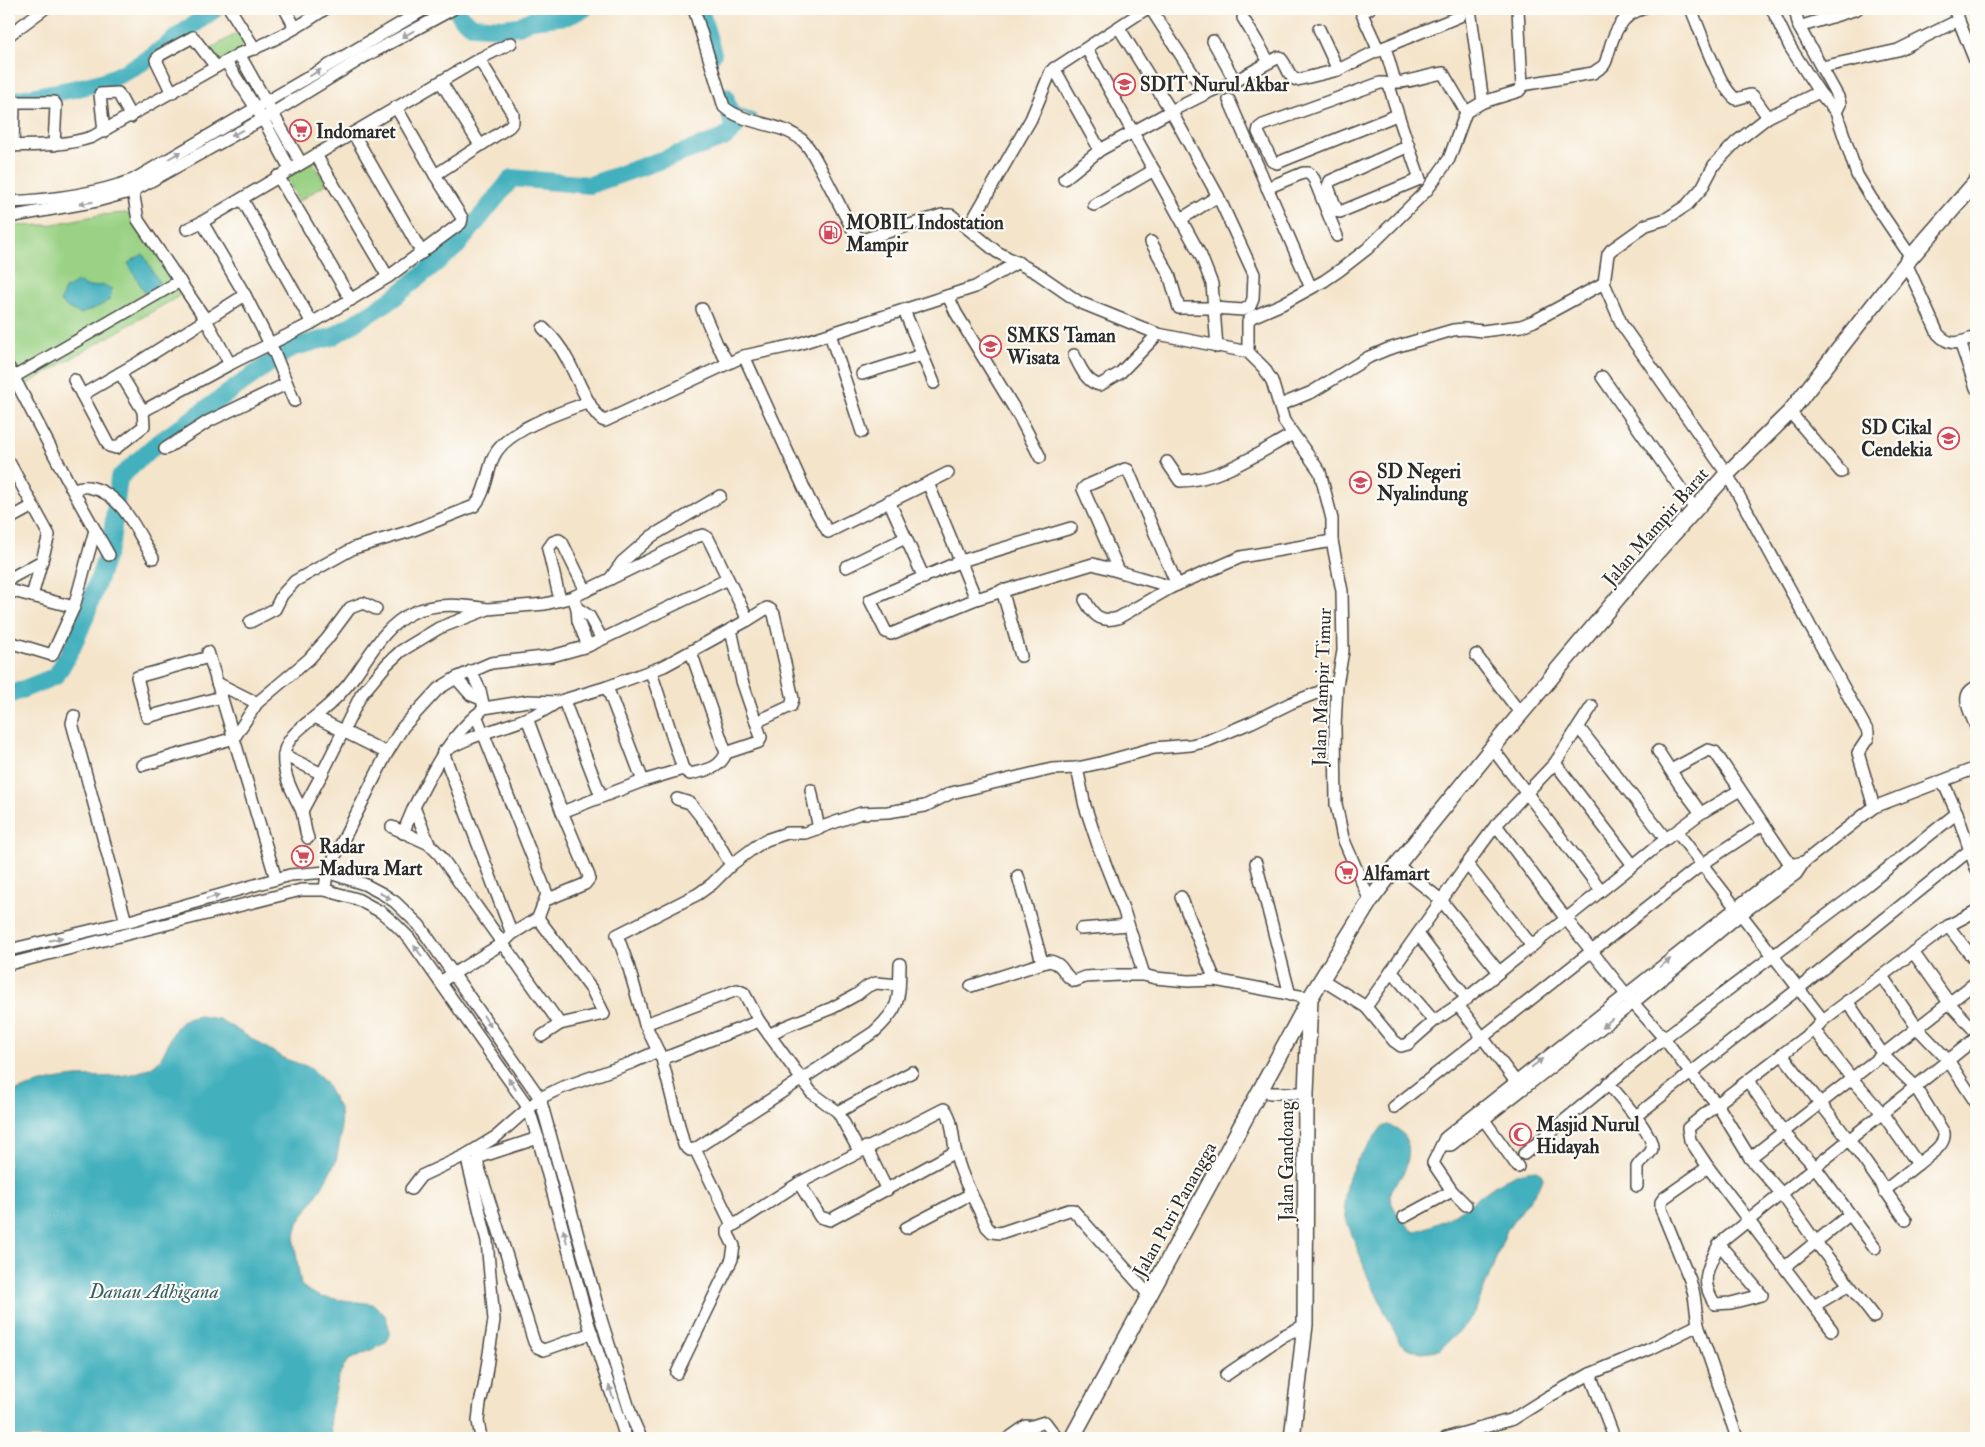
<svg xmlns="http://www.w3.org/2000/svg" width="1985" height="1447" font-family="'IM FELL Double Pica',serif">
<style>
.green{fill:#9ad184;stroke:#627e58}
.water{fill:#42b0bd;stroke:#366e74}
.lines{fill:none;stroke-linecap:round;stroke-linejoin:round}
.stream{stroke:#42b0bd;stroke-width:3}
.river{stroke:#42b0bd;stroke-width:18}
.street-casing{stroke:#494743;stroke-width:14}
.secondary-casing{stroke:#494743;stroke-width:18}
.street{stroke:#fff;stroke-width:11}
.secondary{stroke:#fff;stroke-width:15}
.oneway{fill:#a0a0a0}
.labels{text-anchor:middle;stroke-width:4.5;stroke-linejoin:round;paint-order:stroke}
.poi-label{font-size:19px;font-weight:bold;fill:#2b2b2b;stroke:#fdfcf7;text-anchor:start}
.street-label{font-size:19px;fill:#2b2b2b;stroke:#fdfcf7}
.water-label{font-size:20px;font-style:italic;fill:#346065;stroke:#fdfcf7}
</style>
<rect width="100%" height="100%" fill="#fdfcf7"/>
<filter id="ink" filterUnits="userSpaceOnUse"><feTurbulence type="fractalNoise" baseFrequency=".02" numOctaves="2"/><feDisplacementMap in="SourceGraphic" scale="10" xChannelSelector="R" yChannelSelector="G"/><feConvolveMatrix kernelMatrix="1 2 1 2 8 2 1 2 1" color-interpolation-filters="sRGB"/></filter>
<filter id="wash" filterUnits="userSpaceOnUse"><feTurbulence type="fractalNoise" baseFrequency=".0096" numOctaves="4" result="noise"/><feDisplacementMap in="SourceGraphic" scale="20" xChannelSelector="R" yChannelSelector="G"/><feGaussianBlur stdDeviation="1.12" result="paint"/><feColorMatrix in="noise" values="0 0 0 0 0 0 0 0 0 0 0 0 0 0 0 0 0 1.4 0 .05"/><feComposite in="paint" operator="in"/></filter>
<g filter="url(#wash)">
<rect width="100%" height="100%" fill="#f4e4ca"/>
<g class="green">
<path d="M239,32L248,47L218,64L210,49Z"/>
<path d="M313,162L326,184L299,201L285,176Z"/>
<path d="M126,213L138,220L184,293L17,390L9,376V226L48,225L100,215Z"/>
</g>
<g class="water">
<path d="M143,254L161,286L146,295L128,263Z"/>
<path d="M77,282L89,287L104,285L112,289L110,299L102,305L81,314L68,308L60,302L65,289Z"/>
<path d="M200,1016L219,1019L285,1059L309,1067L324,1081L340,1110L341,1135L336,1161L319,1192L298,1223L294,1241L301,1285L310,1292L321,1297L373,1304L385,1315L389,1328V1338L384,1344L347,1361L339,1376L330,1416L331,1438H9V1094C30,1085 54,1079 76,1077C100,1076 127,1079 149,1068C170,1058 167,1030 185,1020C189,1018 195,1017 200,1016Z"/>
<path d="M1388,1125C1412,1132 1412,1154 1403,1174C1400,1180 1391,1186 1390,1193C1388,1204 1406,1227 1415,1232C1431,1226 1447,1220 1461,1210C1486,1194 1506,1171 1537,1170L1542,1175L1543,1179L1540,1186L1507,1230L1475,1312L1466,1325L1439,1350L1422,1352L1409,1349L1400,1343L1368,1277L1346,1219L1344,1204L1346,1186L1351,1172L1357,1160L1382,1127Z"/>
</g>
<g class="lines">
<path class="stream" d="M733,107L755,116"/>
<g class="river">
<path d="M456,9L462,18L473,26L504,28L519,26L531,20L568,16L584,9"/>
<path d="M700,9L713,54"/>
<path d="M9,102C42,93 78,91 110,79C150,63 180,33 215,9"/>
<path d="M9,695L56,676L73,646L85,618L111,543L119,478L154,446L291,348L332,337L391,300L457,246L512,178L590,185L724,138L734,129L725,96"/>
</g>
</g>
</g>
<g filter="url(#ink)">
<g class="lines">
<defs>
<g id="street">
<path d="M230,9L255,49"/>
<path d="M285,9L295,27"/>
<path d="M694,9L724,107C745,125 780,122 802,140C811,148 817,162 823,173C834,194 845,216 857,237L865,239L942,215H951L997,252L1037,273L1079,302L1158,334L1248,352L1264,368L1272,381L1284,421L1320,472L1332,519V541L1342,591L1343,651L1337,685L1335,727L1336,804L1343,838L1370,901"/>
<path d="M1151,9L1206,94"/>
<path d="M1369,9L1364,11L1362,14L1379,51"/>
<path d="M1470,9L1483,102"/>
<path d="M1691,9C1700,29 1719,88 1736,99L1750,95L1753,96L1768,117"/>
<path d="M1772,9L1790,47L1819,92L1836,112L1857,175L1871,198L1911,257"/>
<path d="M1795,9L1799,27L1838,97L1840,104L1836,112"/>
<path d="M1954,9L1976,63"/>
<path d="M1243,18L1269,62"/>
<path d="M1799,27L1857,9"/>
<path d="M1119,28L1171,111L1218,196L1254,274L1253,299L1250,306L1243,310L1214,308H1179L1169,274L1151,242"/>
<path d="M1319,29L1338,70"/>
<path d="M9,35L44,9"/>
<path d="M1213,41L1235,81"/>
<path d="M1385,47L1394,78L1397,82C1403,84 1433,74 1443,73L1466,112"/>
<path d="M1087,49L1201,256L1212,284L1217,347"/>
<path d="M239,54L301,163"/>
<path d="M226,62L263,119L290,169"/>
<path d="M1822,67L1898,50L1959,20"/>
<path d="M1054,68L1100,150"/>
<path d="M441,82L480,145"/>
<path d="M1522,85L1593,73C1596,71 1600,68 1603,66C1607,62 1607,56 1609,51C1614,32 1622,15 1642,9"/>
<path d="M1819,92L1768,117L1736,142L1714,165L1702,188L1687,205L1666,219L1646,225L1611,250L1608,254L1604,283L1622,325L1727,474L1868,732V738L1858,753L1874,807"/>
<path d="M172,93L156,60L160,55L193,37L216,67"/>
<path d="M1229,100L1311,288"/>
<path d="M396,107L435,175"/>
<path d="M1397,115L1277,163L1272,161L1258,132L1259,128L1263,125L1380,83H1385L1389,85C1398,117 1409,148 1420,179L1340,212L1337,211L1328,186L1330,181L1409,146"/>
<path d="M104,132L100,94L118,93L131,117"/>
<path d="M353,133L422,253"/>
<path d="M9,146C37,145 65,146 92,137L239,54C269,44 299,27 325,9"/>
<path d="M13,146L14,106L18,102H54L56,105L54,145"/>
<path d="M316,155L388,277"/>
<path d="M278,176L351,300"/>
<path d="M1064,179L1100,150L1171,111L1209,92L1235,81L1279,57C1287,62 1287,77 1297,80L1338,70L1385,47L1460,16"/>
<path d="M1267,188L1303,173H1309L1314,179L1337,236"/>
<path d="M133,191L138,220L206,320L230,364"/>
<path d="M242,199L312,323"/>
<path d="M9,202C51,200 93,195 133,180L425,9"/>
<path d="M1094,205L1154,170"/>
<path d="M9,217L97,201L133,191L263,119L364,57L453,9"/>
<path d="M1181,219L1218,196"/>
<path d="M202,222L245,295L275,354L294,401"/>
<path d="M968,228L1031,119L1051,71L1146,9"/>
<path d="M187,229L202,222L479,59L511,43"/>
<path d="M1906,263L1938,334C1951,348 1960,342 1976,337"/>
<path d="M948,296L956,313L1020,418L1040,457"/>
<path d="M702,309L717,344L728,363"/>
<path d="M904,310L934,383"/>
<path d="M543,328C553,337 561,347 567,359C575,372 592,418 605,421L744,356L795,345L975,287L1018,262"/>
<path d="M830,334L862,432"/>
<path d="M1960,342L1976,388"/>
<path d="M1248,352V321L1252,317L1282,304L1324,281L1340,270L1367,249L1427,190L1449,159L1466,112L1483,102L1519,91L1522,87L1518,9"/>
<path d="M1074,355C1080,366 1086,383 1100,385L1120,373L1158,334"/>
<path d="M744,356L809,499L828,532L928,483L976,599"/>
<path d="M9,368L72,489L109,555"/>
<path d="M120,373L143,411"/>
<path d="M862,374L922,355"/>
<path d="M14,377L180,281"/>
<path d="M1602,377L1695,509"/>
<path d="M74,380L109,446L116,448L144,426L143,411L230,364L312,323L388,277L461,223L462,218L435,175L509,127L513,122V114L479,59"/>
<path d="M82,395L139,362L245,295"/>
<path d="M1280,405L1312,392L1369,357L1388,349L1453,330L1464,329L1483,331L1521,326L1534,321L1604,283"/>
<path d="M1790,412L1841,472"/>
<path d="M165,449L209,421L286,384"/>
<path d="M9,462L49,535L32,596"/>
<path d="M1167,462L1180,481C1221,480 1258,453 1293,434"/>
<path d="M928,483L948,473"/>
<path d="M72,489C77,488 83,486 88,487C122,492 137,532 153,558"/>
<path d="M889,501L924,578"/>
<path d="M9,519L33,506"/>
<path d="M1071,528L961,561L870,600L886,632L891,634L976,599L1093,564L1172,587"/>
<path d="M846,567L905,538"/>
<path d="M1119,571L1083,489L1086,486L1125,469L1128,470L1177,585"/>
<path d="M9,579L42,561"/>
<path d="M610,579L696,537L703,535L708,538L748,620L767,608L771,610L774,614L793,699L791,706L756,722"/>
<path d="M9,590L74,607"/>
<path d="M1002,590L1021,656"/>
<path d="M573,597L610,579L622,562L652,536L720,496"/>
<path d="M560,600L548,549L553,542L559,540L562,542L586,591"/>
<path d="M1085,600C1093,615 1100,623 1118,618L1172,587L1241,557L1332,541"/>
<path d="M577,608L589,616L602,639"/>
<path d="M250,622L275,609L282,595L295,581L354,548L411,531L474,506C486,494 487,471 494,456C507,429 562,412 589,402"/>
<path d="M9,642L52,655L74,607L95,530"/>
<path d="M208,652L276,879"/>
<path d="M1476,655L1521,714"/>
<path d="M209,657L137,677L147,717L221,697"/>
<path d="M471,671L480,690L484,708L528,701L557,702L607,687L664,666L748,620"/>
<path d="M456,678L471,695L481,699"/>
<path d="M217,683L257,703"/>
<path d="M1976,687C1958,695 1971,713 1976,727"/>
<path d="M564,701L601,796"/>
<path d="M74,716L72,723L126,922"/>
<path d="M315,717L387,753"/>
<path d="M527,718L562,812L589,876V879L585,884L546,900"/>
<path d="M1579,728L1666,839"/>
<path d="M1492,748L1601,890"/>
<path d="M1658,751L1680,785L1701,813"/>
<path d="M726,753L759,742L761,737L742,681L731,629"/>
<path d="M284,755L322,774"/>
<path d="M1555,763L1633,865"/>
<path d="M143,765L234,738L257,703L309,659L327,639L350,608L363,603L376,609"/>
<path d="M1077,768L1085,806L1099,848L1124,911L1144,975"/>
<path d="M683,769L690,774C706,770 720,769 726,753L691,652"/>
<path d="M1671,770L1708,750L1715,752L1794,870"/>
<path d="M643,781L683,769L651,672"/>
<path d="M1943,782L1957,813L1976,868"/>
<path d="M811,790L819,829"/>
<path d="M677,799L690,803L709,827L731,865"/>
<path d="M302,811L322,774L361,695L387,664L401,651L439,628L488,609L545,604L573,597L577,608L578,621L588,646"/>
<path d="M562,812L643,781L607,687"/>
<path d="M1496,825L1566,919L1633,1003L1664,1038L1691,1074L1717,1104L1750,1158L1782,1194L1815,1241L1874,1317"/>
<path d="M392,827L429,844L439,854L560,1024"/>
<path d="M1677,832L1823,1020"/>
<path d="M403,833L414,807"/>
<path d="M308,838C304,829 304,815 301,809C293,793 282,774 284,755C286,736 304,726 317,715C332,703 345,690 356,674C372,651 386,625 412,613C435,602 462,605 487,609"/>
<path d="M429,844L414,807C433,770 448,738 481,711"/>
<path d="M1256,863L1290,995"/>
<path d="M1467,864L1532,946"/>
<path d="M1397,865L1441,900L1499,972"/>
<path d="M1018,876L1042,962"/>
<path d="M325,890L327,872L387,753L403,727L438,689L456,678L491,663L552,656L588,646L726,580"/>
<path d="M1181,897L1215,980"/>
<path d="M1976,911L1948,926L1976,962"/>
<path d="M538,918L592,990L604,1014L560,1024L542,1036"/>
<path d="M1081,929L1128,925"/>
<path d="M512,934L443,752C478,729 523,727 557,702"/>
<path d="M1418,934L1467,999"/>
<path d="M9,950L126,922L290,875L327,872L364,884L383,894L395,902L419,925L540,1098L601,1319L632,1418L641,1438"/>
<path d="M1913,952L1950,1004L1976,1032"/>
<path d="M9,964L301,890H325L357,899L381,912L394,923L409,938L528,1107L538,1138L588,1322L626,1438"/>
<path d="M1391,971L1434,1021"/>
<path d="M1882,976L1918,1029L1948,1060L1976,1103"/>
<path d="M1321,979L1366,1007L1467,864L1496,825L1555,763L1592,706"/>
<path d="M440,982L503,943L512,934L538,918L547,894L476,715"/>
<path d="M971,986L1049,961C1066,964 1062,977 1075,981L1085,977L1119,975H1144L1155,978L1188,981L1215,980L1310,998"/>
<path d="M1458,1005L1666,839L1701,813L1740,790"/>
<path d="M1366,1007L1394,1041L1401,1046L1408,1044L1434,1021L1458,1005L1519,1086"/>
<path d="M645,1024L737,990L744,993L759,1021"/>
<path d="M1814,1030L1853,1080L1882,1113L1918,1164C1927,1156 1946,1146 1944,1133L1915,1086L1884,1056L1847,1001"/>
<path d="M769,1035L784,1027L832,1008L856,995L868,986L876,983L899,985"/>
<path d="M658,1051L662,1059L684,1145L690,1150L695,1149L874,1032C901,1007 899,1000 900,964"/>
<path d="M1782,1054C1804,1083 1826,1110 1848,1139C1869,1165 1886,1193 1906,1220"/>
<path d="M662,1059L759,1021L811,1092L838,1112"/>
<path d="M1748,1081L1784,1133L1815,1167L1875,1248"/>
<path d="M1608,1083C1617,1094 1655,1135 1652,1149C1650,1156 1640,1160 1637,1167V1186"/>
<path d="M1270,1093H1306"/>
<path d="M1394,1107L1701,865L1762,825"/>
<path d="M1479,1113L1518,1167"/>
<path d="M1636,1116L1798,989L1970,850"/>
<path d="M538,1138L483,1156L478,1159V1165L534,1342L537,1347L544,1350L592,1333"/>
<path d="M1442,1145H1451L1633,1003L1741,914L1796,874L1804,862L1874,807L1976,768"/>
<path d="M866,1147L887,1190"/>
<path d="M695,1149L732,1225"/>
<path d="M859,1151L838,1112L912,1072"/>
<path d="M1524,1154L1664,1038L1867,885L1957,813"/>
<path d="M466,1155L487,1241L494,1320L484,1387L480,1403L478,1421L481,1438"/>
<path d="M1750,1158L1976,982"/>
<path d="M799,1183L820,1217L830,1220L955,1152"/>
<path d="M411,1189L421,1176L466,1155L497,1136L540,1098L561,1088L631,1063L658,1051L645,1024L628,965L617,935L698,894L712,884L731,865L755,847L766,840L787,833H805L861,813L888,812L925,806L951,793L1052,769L1077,768L1100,763L1154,748L1191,745L1207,741L1252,722L1291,703L1337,685"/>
<path d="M1884,1191L1918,1164"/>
<path d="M1466,1205L1452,1191L1433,1163L1445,1138L1790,865L1804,862"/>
<path d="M1404,1217L1452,1191"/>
<path d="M906,1228L971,1194"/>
<path d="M1719,1244L1762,1295L1731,1303L1715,1304C1699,1280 1708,1268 1719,1244L1976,1038"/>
<path d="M1785,1267L1849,1215"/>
<path d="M1814,1306L1849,1285"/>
<path d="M1698,1325L1694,1295L1690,1280L1661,1209V1202L1664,1198L1708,1167"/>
<path d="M1832,1330L1708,1167L1690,1140L1688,1128L1717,1104L1814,1030L1823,1020L1948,926"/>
<path d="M677,1373L732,1259L734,1246L728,1234V1229L799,1183L944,1109C952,1114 953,1139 955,1149C960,1177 976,1201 987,1227L992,1232L1000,1233L1069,1210H1073L1149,1295"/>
<path d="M1590,1374L1612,1432"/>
<path d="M1226,1375L1283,1336L1305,1325"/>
<path d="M1009,1438L1026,1426L1029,1427L1045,1422L1057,1438"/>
<path d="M1446,1438L1513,1419L1548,1397L1590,1374L1650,1349L1698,1325L1737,1438"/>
</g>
<g id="secondary">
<path d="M1072,1438L1308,1002"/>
<path d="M1292,1438L1305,1325L1306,1093L1310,998L1370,901L1397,865L1492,748L1647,563L1727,474L1790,412L1911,257L1976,182"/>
</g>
</defs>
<use href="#street" class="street-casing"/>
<use href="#secondary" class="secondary-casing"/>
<use href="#street" class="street"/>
<use href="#secondary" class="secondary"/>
</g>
<defs><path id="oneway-solid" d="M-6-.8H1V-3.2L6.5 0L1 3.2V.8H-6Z" transform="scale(1.25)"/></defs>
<g class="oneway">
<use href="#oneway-solid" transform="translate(408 34) rotate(151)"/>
<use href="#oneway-solid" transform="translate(315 73) rotate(-31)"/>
<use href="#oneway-solid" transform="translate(237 133) rotate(151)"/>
<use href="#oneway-solid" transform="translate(175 155) rotate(-30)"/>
<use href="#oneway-solid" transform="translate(86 203) rotate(171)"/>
<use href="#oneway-solid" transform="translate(385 896) rotate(31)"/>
<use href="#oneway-solid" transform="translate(213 897) rotate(-16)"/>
<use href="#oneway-solid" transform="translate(56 939) rotate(-14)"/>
<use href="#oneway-solid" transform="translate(418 951) rotate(-126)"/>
<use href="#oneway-solid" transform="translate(1665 963) rotate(-38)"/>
<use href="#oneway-solid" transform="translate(487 1021) rotate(56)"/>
<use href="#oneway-solid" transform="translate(1607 1023) rotate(142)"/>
<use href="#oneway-solid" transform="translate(1537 1063) rotate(-38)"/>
<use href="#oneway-solid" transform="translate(512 1084) rotate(-125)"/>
<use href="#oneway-solid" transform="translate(565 1236) rotate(-105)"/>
<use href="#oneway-solid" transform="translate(611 1392) rotate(-108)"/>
</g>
</g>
<defs>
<symbol id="school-ring" viewBox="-11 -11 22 22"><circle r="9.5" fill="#fdfcf7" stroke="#d1495b" stroke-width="1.5"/><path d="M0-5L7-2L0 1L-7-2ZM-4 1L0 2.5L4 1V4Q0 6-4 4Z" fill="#d1495b"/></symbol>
<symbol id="supermarket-ring" viewBox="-11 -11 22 22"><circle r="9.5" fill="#fdfcf7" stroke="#d1495b" stroke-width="1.5"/><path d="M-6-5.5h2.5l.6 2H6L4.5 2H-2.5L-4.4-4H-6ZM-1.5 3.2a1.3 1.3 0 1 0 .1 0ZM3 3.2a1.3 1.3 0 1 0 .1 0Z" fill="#d1495b"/></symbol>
<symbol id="fuel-ring" viewBox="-11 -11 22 22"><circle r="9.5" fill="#fdfcf7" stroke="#d1495b" stroke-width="1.5"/><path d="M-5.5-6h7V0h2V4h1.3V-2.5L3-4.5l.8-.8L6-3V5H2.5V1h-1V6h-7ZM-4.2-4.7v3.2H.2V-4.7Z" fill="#d1495b"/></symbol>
<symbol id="mosque-ring" viewBox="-11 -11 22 22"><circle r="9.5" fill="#fdfcf7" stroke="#d1495b" stroke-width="1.5"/><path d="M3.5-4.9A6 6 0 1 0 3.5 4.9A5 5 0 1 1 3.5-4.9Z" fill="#d1495b"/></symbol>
</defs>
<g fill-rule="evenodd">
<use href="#school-ring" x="1112" y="72" width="25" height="25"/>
<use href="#supermarket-ring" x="288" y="118" width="25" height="25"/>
<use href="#fuel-ring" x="818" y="220" width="25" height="25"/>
<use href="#school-ring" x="978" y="334" width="25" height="25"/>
<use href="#school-ring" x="1936" y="426" width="25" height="25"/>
<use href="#school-ring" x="1348" y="470" width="25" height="25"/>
<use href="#supermarket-ring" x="290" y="844" width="25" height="25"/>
<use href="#supermarket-ring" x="1334" y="860" width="25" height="25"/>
<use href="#mosque-ring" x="1508" y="1122" width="25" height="25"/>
</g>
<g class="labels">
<g class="poi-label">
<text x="1140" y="91">SDIT Nurul Akbar</text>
<text x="316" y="138">Indomaret</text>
<text x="846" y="229">MOBIL Indostation<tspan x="846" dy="22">Mampir</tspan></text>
<text x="1007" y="342">SMKS Taman<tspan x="1007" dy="22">Wisata</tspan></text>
<text x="1932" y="434" text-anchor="end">SD Cikal<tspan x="1932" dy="22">Cendekia</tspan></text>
<text x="1377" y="478">SD Negeri<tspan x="1377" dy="22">Nyalindung</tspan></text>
<text x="319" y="853">Radar<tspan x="319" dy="22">Madura Mart</tspan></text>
<text x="1363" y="880">Alfamart</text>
<text x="1536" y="1131">Masjid Nurul<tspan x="1536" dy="22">Hidayah</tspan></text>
</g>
<g class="street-label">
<text transform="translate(1655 526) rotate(-49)" y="7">Jalan Mampir Barat</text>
<text transform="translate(1321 687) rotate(-88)" y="7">Jalan Mampir Timur</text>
<text transform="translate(1286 1161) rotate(-90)" y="7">Jalan Gandoang</text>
<text transform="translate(1174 1209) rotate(-61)" y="7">Jalan Puri Panangga</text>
</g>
<g class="water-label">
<text x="154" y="1298">Danau Adhigana</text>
</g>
</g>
<rect width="1985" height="1447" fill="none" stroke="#fdfcf7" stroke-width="30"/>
</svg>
